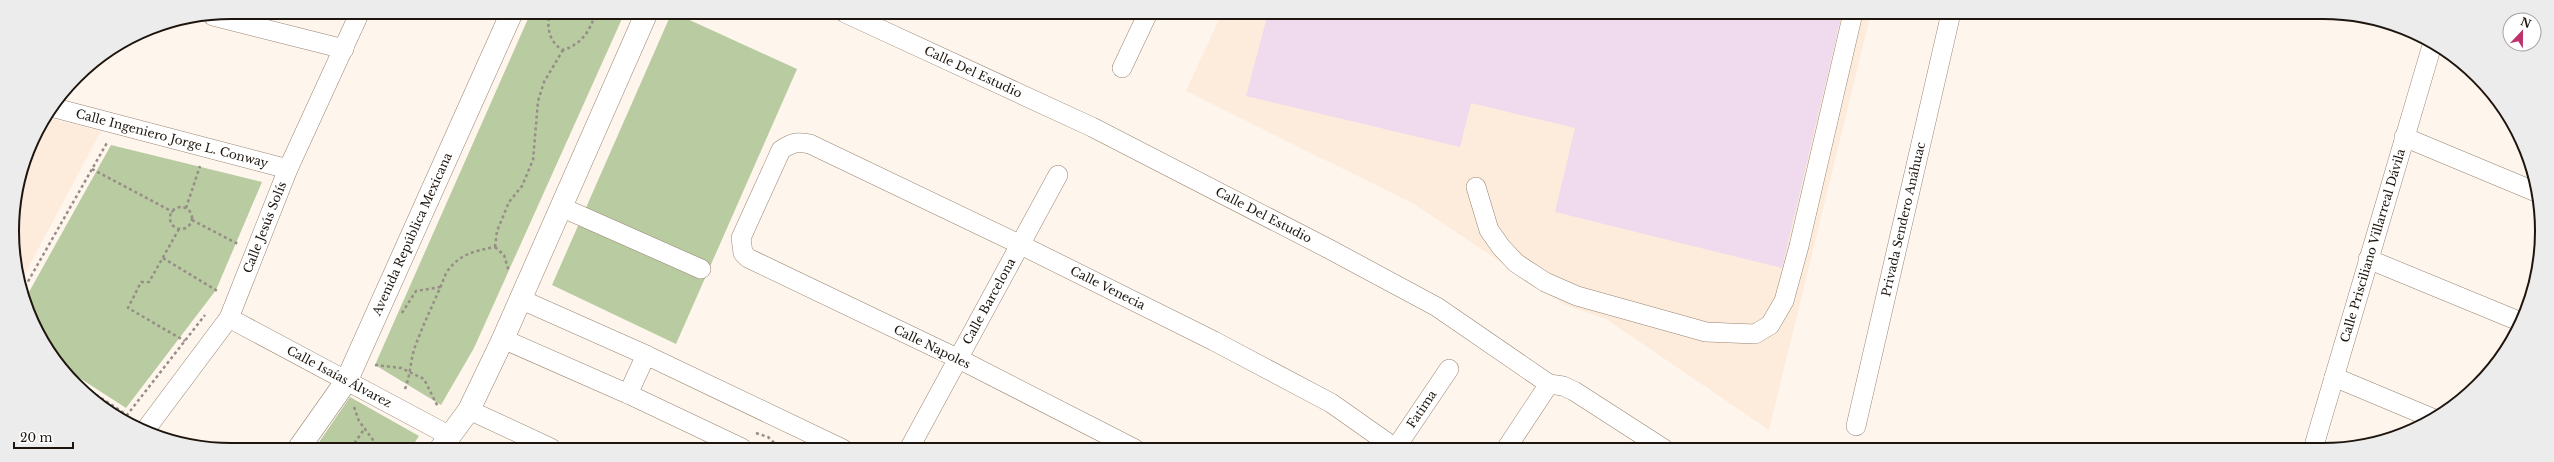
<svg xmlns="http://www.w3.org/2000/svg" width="2554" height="462" font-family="'Libre Baskerville',serif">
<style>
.built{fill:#fdecdc}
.green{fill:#b9cba1}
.building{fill:#f0daee}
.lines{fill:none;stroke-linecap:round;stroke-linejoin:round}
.minor-casing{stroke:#988471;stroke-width:20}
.major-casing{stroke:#988471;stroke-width:23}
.path{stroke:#968e86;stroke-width:2.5;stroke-dasharray:3 3;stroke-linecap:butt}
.minor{stroke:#fff;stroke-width:19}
.major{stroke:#fff;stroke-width:22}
.labels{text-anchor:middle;stroke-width:4;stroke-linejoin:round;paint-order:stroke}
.street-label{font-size:12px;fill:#1d150e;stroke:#fff}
.rim{fill:none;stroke:#1d150e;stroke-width:2}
</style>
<rect width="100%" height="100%" fill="#fef5ed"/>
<g class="built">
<path d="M1222,13H1871L1769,430L1606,319L1565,305L1414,204L1186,91Z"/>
<path d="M48,118L101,131L21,281L12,217L29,147Z"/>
</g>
<g class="green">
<path d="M531,12H625L474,348L441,405L375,365Z"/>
<path d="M672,12L797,69L676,344L552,285Z"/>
<path d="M111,145L262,182L216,290L126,408L61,366L24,301Z"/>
<path d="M350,397L419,436L411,448H315Z"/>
</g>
<path class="building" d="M1268,13H1842L1782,268L1555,212L1575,128L1471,103L1460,147L1246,96Z"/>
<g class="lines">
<defs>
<g id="minor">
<path id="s1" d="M845,13L1092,127L1331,250L1437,307L1549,384L1563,386L1574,391L1664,449"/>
<path d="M213,16L344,49"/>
<path d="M1122,68L1148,13"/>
<path id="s2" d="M55,108L288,169"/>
<path d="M2404,137L2536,192"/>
<path d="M1476,187L1489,230L1501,247L1516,263L1545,282L1577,296L1706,332L1755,334L1770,325L1784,301L1799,246L1853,13"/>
<path d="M561,207L701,269"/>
<path d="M2368,259L2521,322"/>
<path d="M520,299L646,355L843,449"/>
<path id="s3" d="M229,318L450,436"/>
<path d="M503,339L628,394L742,448"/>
<path d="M2334,377L2432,418"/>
<path d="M628,394L646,355"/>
<path d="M469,410L551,448"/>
<path id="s4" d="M1856,426L1951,13"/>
<path id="s5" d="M146,429L229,318L288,169L360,12"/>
<path id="s6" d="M909,449L1058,175"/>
<path id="s7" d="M1135,449L959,359L748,258L743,253L741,238L781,150C791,143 797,141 810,144L1021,245L1214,341L1331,403L1395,448"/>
<path id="s8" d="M1395,449L1449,369"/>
<path d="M1506,449L1549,384"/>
<path id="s9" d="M2313,449L2433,42"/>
</g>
<g id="major">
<path id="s10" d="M299,448L347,380L512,12"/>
<path d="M441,448L469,410L503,339L647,12"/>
</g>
</defs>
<use href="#minor" class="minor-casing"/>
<use href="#major" class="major-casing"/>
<g class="path">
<path d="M550,12C546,26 549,43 563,50C582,44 590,31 596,12"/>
<path d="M92,169L173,212"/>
<circle cx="181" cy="218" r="11"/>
<path d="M186,208L200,166"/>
<path d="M192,220L238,244"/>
<path d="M179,229L149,282H141L128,308L185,341"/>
<path d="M495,247L497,231L509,202L522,186L533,160L538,101L544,82L563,50"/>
<path d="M495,247L504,255L509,272"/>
<path d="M163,258L219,292"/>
<path d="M22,292L108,141"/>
<path d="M402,313L416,291L441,287"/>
<path d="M375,365L401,368L424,379L438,407"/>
<path d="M66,375L127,415L205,315"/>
<path d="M405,389C411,374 410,359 416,344C425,320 437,297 446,273C459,254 474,251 495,247"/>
<path d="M354,407L359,421L379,448"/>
<path d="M756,433L768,437L781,449"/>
<path d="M351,448L365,428"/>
</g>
<use href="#minor" class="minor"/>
<use href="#major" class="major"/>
</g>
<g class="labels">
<g class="street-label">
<text dy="4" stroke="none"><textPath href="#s1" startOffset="141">Calle Del Estudio</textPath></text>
<text dy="4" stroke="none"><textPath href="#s2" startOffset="121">Calle Ingeniero Jorge L. Conway</textPath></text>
<text dy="4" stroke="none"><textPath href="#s1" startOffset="465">Calle Del Estudio</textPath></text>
<text dy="4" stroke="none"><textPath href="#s4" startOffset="212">Privada Sendero Anáhuac</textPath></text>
<text dy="4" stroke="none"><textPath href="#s5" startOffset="236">Calle Jesús Solís</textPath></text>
<text dy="4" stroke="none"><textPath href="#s10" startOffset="243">Avenida República Mexicana</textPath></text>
<text dy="4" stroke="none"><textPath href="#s9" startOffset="212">Calle Prisciliano Villarreal Dávila</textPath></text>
<text dy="4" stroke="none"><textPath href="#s7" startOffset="912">Calle Venecia</textPath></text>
<text dy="4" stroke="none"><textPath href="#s6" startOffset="168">Calle Barcelona</textPath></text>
<text transform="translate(932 347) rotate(26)" y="4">Calle Napoles</text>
<text dy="4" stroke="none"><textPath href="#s3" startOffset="125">Calle Isaías Álvarez</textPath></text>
<text dy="4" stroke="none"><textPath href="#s8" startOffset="48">Fatima</textPath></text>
</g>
</g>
<path d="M0 0H2554V462H0ZM231 19H2323A212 212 0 0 1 2535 231V231A212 212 0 0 1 2323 443H231A212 212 0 0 1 19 231V231A212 212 0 0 1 231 19Z" fill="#edecec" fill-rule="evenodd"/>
<path class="rim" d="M231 19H2323A212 212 0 0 1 2535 231V231A212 212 0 0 1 2323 443H231A212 212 0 0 1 19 231V231A212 212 0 0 1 231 19Z"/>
<g transform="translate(2522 32) rotate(22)"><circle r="19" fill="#ffffff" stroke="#a5a19f"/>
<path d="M0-3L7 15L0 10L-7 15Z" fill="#bd326c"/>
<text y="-6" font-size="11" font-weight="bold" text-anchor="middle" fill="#1d150e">N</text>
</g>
<path d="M14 442v6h59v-6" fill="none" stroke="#1d150e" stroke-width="2"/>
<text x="20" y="442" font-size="12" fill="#1d150e" stroke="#ffffff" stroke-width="3" paint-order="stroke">20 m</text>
</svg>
